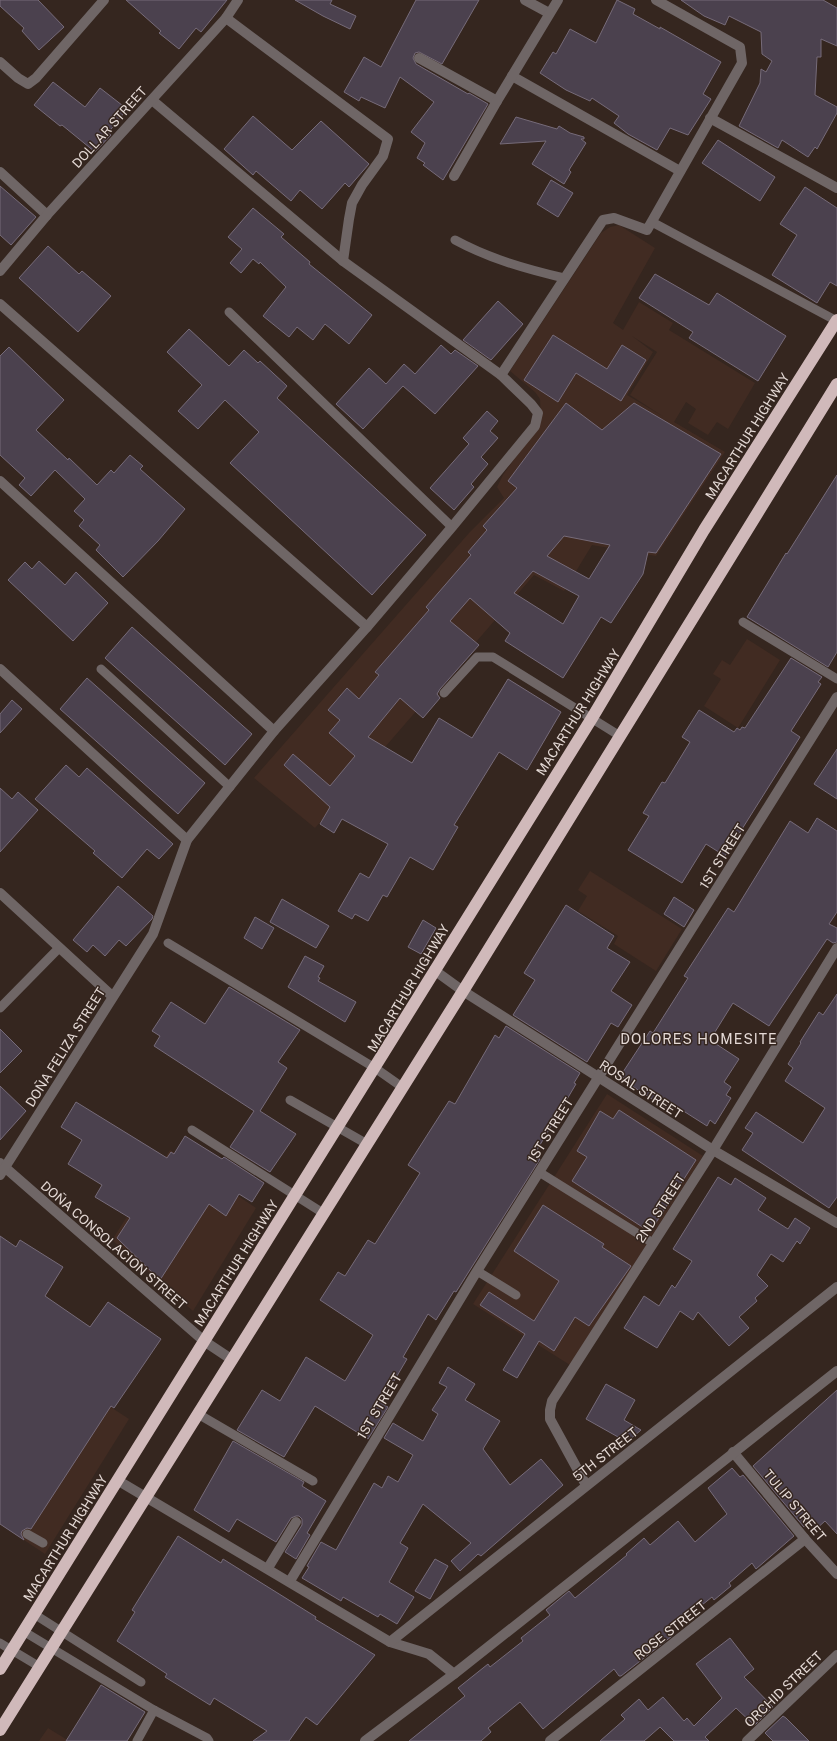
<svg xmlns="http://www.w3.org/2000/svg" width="837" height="1741" font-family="'Public Sans',sans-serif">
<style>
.built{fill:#412b22;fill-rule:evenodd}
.building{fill:#4b414e;stroke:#766b79;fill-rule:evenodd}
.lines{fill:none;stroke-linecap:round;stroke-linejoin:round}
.lane{stroke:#6f6666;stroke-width:9}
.street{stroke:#6f6666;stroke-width:10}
.highway{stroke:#d0b9ba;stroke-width:12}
.labels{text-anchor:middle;stroke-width:3;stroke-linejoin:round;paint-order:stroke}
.street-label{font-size:13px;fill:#e5dad6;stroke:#35261f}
.neighbourhood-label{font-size:14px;letter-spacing:1px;fill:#e5dad6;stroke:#35261f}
</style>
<rect width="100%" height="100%" fill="#35261f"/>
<g class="built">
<path d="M619,225L655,248L613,323L623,330L639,302L673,323L669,330L755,383L728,429L717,422L708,435L688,423L696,409L686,402L674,422L725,452L656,556L592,545L564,591L534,575L315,828L254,778L469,533L504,498L497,487L503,475L541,421L540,399L535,392L510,371L601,233L610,227ZM632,336L657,352L630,395L664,417L627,395L653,352Z"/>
<path d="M747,639L780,660L738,728L704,706L721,679L713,674L722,660L730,665Z"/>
<path d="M590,871L682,929L656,971L614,944L618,936L578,911L587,896L578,890Z"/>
<path d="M607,1094L703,1156L570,1365L473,1304Z"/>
<path d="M170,1150L256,1208L193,1311L112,1240Z"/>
<path d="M0,1335L129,1419L45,1554L0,1524Z"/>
<path d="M48,1728L69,1741H39Z"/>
</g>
<g class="building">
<path d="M0,0H38L64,27L39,50L22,31L24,28L0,6Z"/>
<path d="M126,0H227L201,32L196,28L179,49L159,33L161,31Z"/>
<path d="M295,0H332L330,4L356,16L350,29L323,16Z"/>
<path d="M416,0H479L442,64L419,52L415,53L413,58L416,64L468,94L469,93L488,104L443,180L423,165L425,163L417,158L425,143L411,132L434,102L400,77L385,108L361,97L359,101L344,92L364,57L381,67Z"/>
<path d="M617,0L635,9L633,14L660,29V27L721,62L703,94L711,99L688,135L670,128L657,150L628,134L614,123L619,116L592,98L590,101L566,90L540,73L553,52L556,54L570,29L596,43Z"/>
<path d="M681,0H823L837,8V46L821,39V57H817L815,95L837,107V113L817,149L815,147L808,157L782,140L778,148L739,126L760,83L761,69L766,72L772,61L762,54L761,32L729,16L725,25L704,16Z"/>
<path d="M53,82L85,107L100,88L127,109L108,133L111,135L95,152L62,125L60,126L34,105Z"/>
<path d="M253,116L292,150L321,121L369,164L349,187L345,183L322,209L300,190L291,201L256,171L253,175L224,149Z"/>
<path d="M516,117L557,129L559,126L570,133L584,137V139H581L586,143L569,170L571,172L564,184L532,164L546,141L500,144Z"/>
<path d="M718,140L775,177L760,201L702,163Z"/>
<path d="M551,180L573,193L558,217L537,204Z"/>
<path d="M0,186L36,217L11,245L0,235Z"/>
<path d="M805,187L837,208V286L830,282L817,303L772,275L797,235L780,224Z"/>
<path d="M253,208L284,234L281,237L310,262L309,264L372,315L349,344L325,324L313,340L297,327L289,337L263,316L286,287L260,262L259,264L253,259L241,273L230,263L242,249L228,237Z"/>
<path d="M48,246L79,274L82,271L111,296L78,332L19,278Z"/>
<path d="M655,274L709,305L717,293L786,336L758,381L689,338L693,332L639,298Z"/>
<path d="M498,301L523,324L491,360L463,340Z"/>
<path d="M189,329L229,366L244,350L258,363L260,361L287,386L277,398L426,535L372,595L230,463L259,432L225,400L198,429L178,411L202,385L167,352Z"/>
<path d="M553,335L607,369L622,345L646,360L621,401L576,373L558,402L524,380Z"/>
<path d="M441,345L451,354L455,350L478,366L435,414L403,386L363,429L336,404L369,368L386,384L404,364L415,374Z"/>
<path d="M9,347L64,400L36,430L68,460L69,458L97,485L111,470L114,473L130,455L143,466L140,469L185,509L158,541L123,577L96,550L100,545L79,526L84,520L74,511L85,499L55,470L31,496L19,485L25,478L0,455V356Z"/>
<path d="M566,403L602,430L634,403L721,454L656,553L648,552L643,574L611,623L601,617L563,678L505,641L510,633L470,598L450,621L479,645L440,689L437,694L440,698L423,718L400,698L368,737L412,763L439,718L472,738L508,679L561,712L527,770L499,752L454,825L458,827L433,870L410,857L387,897L383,895L368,921L355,914L352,919L338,911L360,873L369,878L388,844L342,819L334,833L320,824L330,807L284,765L293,754L330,786L355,756L329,733L340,720L328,710L347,688L359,699L379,675L375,672L429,610L426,607L471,555L468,552L487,530L483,526L517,488L508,481ZM564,536L610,545L589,579L547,556ZM533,571L579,596L563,624L514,593Z"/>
<path d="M487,411L498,421L490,431L498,438L481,457L488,464L471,484L474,487L454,510L430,488L469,444L463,438Z"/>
<path d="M837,475V652L828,667L747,617L786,553L787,554Z"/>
<path d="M39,561L65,585L76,572L108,603L73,641L8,580L25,562L32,569Z"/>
<path d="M132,627L252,734L225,765L105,658Z"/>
<path d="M791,658L822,677L818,682L821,684L791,731L800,737L725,856L706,844L682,883L628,850L649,816L643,813L662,782L665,783L690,742L682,737L699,710L734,732L737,728L740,730L742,727L745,728Z"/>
<path d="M87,678L205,783L178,814L60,709Z"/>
<path d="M12,700L22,709L0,733V714Z"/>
<path d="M837,749V799L814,784Z"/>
<path d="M66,765L79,777L87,768L173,844L159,859L147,849L122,878L93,853L95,851L35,799Z"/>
<path d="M0,788L12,799L18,792L38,810L0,852Z"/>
<path d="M817,818L837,831V912L829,924L837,928V942L833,943L827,939L769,1026L733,1003L710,1040L739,1059L724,1082L731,1087L726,1095L731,1098L715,1124L710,1120L707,1126L674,1105L670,1111L626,1082L623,1079V1072L650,1031L653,1033L688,978L684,976L728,908L734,912L790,821L808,833Z"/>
<path d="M118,886L153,916L152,919L126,946L119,940L105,956L93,945L87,952L73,940Z"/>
<path d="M674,897L694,910L684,927L664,914Z"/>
<path d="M282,899L329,926L316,948L270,922Z"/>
<path d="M566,905L614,936L607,948L630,962L611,991L632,1005L618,1027L611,1023L587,1062L513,1015L535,980L524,973Z"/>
<path d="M255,917L274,928L262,949L244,938Z"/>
<path d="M423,920L436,928L421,954L408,947Z"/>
<path d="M305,956L324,966L318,977L320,978L318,981L356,1002L345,1022L288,987Z"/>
<path d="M229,987L300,1030L278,1062L287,1068L260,1111L296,1134L270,1172L230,1147L254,1111L154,1046L160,1036L152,1031L171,1002L205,1024Z"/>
<path d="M837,994V1197L829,1208L742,1150L753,1133L745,1128L756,1112L803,1143L825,1108L785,1081L793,1068L788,1064L801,1043L800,1042L819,1012L823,1015Z"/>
<path d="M506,1026L580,1073L574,1083L576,1084L534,1155L540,1159L456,1292L454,1291L436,1320L428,1314L403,1357L407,1359L381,1403L388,1407L368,1439L315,1406L284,1457L237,1430L262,1390L280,1401L306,1357L345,1381L373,1335L320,1300L338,1272L345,1276L368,1240L375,1244L420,1173L408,1165L449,1101L455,1104L495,1035L499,1038Z"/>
<path d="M0,1029L22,1051L0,1073Z"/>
<path d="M0,1086L26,1111L0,1140Z"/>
<path d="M76,1102L167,1158L171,1152L174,1154L185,1136L222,1159L224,1157L264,1183L252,1202L239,1194L226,1216L209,1204L160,1280L117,1238L130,1218L95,1197L102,1185L68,1164L82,1140L61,1127Z"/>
<path d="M619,1110L696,1160L650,1232L572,1181L587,1157L577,1151L600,1111L613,1119Z"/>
<path d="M718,1177L731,1185L735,1178L766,1198L758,1210L788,1229L795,1218L810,1228L800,1244L797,1241L783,1262L771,1254L757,1275L768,1286L755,1298L757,1301L739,1317L749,1328L729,1346L698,1312L693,1320L680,1311L657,1348L624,1328L644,1296L659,1306L672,1285L675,1288L692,1261L673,1249Z"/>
<path d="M543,1205L604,1244L602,1247L631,1266L589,1326L575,1317L554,1351L539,1341L517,1378L503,1370L525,1334L480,1305L489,1292L534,1321L559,1281L514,1251Z"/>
<path d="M0,1236L16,1247L20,1240L63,1267L45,1296L90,1327L108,1302L161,1339L114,1408L111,1406L31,1529L27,1528L22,1531L21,1534L24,1540L0,1524Z"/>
<path d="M448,1367L475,1384L465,1400L500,1421L483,1449L510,1485L541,1459L563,1485L481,1556L478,1554L460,1571L451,1561L471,1543L423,1504L400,1543L408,1548L389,1582L414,1597L397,1624L380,1614L378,1617L343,1597L341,1601L302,1578L309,1567L307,1566L321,1542L336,1550L374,1483L382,1488L388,1476L398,1482L413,1455L384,1438L393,1423L423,1441L438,1414L432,1410L447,1387L439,1383Z"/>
<path d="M606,1384L635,1400L624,1420L641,1430L627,1442L586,1419Z"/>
<path d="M837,1390V1534L825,1521L815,1530L809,1523L804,1527L753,1466Z"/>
<path d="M233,1441L304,1482L302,1486L326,1501L307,1533L310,1535L296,1559L285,1552L302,1525V1519L299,1516H296L291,1518L276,1542L237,1519L229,1532L194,1510Z"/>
<path d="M732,1468L740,1477L743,1475L794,1536L756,1569L752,1563L729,1583L731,1586L714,1600L712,1597L702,1605L700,1602L667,1630L672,1636L621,1676H619L614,1669L543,1729L520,1702L488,1728L491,1732L481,1741H409L465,1696L458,1688L488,1664L490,1667L523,1641L521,1638L550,1615L546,1610L569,1591L575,1598L627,1555L626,1554L644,1538L650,1545L678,1521L695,1542L727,1514L708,1488Z"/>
<path d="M178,1536L221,1563L223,1559L316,1617L315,1619L375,1655L317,1725L306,1717L289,1741H253L267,1731L214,1698L210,1705L165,1677L167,1674L117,1641L135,1612L132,1610Z"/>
<path d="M435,1559L448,1566L430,1599L415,1591Z"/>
<path d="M730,1638L754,1669L744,1677L773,1707L756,1724L754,1725L736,1708L705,1737L709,1741H674L660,1727L644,1741H600L625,1719L621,1715L639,1699L648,1710L663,1697L684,1721L687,1718L694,1726L722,1698L696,1664Z"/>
<path d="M101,1685L145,1712L127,1741H66Z"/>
<path d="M783,1716L786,1718L809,1741H773L765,1733Z"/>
</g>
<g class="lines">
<g class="lane">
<path d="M652,222L837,321"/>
<path d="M455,240C490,259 526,269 564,278"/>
<path d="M229,312L452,527"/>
<path d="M743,622L837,679"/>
<path d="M101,669L230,787"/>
<path d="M444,693L477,657H493L620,736"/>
<path d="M168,943L375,1068L402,1087"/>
<path d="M0,1008L59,948"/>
<path d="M290,1100L367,1144"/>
<path d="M192,1130L323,1213"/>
<path d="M539,1172L653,1243"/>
<path d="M477,1271L516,1295"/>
<path d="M198,1414L313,1481"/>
<path d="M27,1534L43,1543"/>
<path d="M34,1614L141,1682"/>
<path d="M23,1631L154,1710L207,1738L209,1741"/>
<path d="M0,1643L40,1667"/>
<path d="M137,1741L154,1710"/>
</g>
<g class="street">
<path d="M525,0L549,13"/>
<path d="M226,18L388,139L383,156L362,185L352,203L349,219L343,261"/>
<path d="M419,58L497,101"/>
<path d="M0,62L18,78L28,84L36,78L104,0"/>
<path d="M512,76L680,171"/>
<path d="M152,100L343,261L501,375L603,220L614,218L647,230L742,63L740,47L656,0"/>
<path d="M710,118L837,188"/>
<path d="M0,172L47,215"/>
<path d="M454,176L497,101L558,0"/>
<path d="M0,271L47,215L226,18L238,0"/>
<path d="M0,304L367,627"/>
<path d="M0,481L274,731"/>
<path d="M0,669L187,840"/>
<path d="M0,893L112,996"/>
<path d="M434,970L463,991L713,1150L837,1223"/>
<path d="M0,1163L204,1341L231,1359"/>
<path d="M0,1175L153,934L187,840L274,731L367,627L452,527L535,426L538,413L531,404L501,375"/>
<path d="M733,1452L805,1539L837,1574"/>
<path d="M117,1480L390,1642L429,1654L454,1674"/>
<path d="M586,1485L550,1419V1410L552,1401L713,1150L837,948"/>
<path d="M268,1568L296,1522"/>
<path d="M290,1581L477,1271L837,697"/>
<path d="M390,1642L837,1287"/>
<path d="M365,1741L454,1674L837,1371"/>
<path d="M550,1741L805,1539"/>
<path d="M747,1741L837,1655"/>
</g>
<g class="highway">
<path d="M0,1669L592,718L704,530L837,320"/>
<path d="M0,1730L463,991L837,384"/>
</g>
</g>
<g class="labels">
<g class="street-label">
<text transform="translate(109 127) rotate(-48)" y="5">DOLLAR STREET</text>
<text transform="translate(747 436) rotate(-58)" y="5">MACARTHUR HIGHWAY</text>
<text transform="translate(578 712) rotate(-58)" y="5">MACARTHUR HIGHWAY</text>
<text transform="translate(722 856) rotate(-58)" y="5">1ST STREET</text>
<text transform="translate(408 988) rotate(-59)" y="5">MACARTHUR HIGHWAY</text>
<text transform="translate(65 1047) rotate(-58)" y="5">DOÑA FELIZA STREET</text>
<text transform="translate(641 1089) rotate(33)" y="5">ROSAL STREET</text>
<text transform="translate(550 1130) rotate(-58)" y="5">1ST STREET</text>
<text transform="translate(660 1208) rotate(-57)" y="5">2ND STREET</text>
<text transform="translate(114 1245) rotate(41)" y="5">DOÑA CONSOLACION STREET</text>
<text transform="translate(236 1263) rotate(-58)" y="5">MACARTHUR HIGHWAY</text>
<text transform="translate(379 1406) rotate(-59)" y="5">1ST STREET</text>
<text transform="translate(605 1454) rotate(-38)" y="5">5TH STREET</text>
<text transform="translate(795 1505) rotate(50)" y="5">TULIP STREET</text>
<text transform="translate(65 1538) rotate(-58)" y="5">MACARTHUR HIGHWAY</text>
<text transform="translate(670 1630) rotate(-38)" y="5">ROSE STREET</text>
<text transform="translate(783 1689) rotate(-44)" y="5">ORCHID STREET</text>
</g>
<g class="neighbourhood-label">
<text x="699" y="1044">DOLORES HOMESITE</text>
</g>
</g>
</svg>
